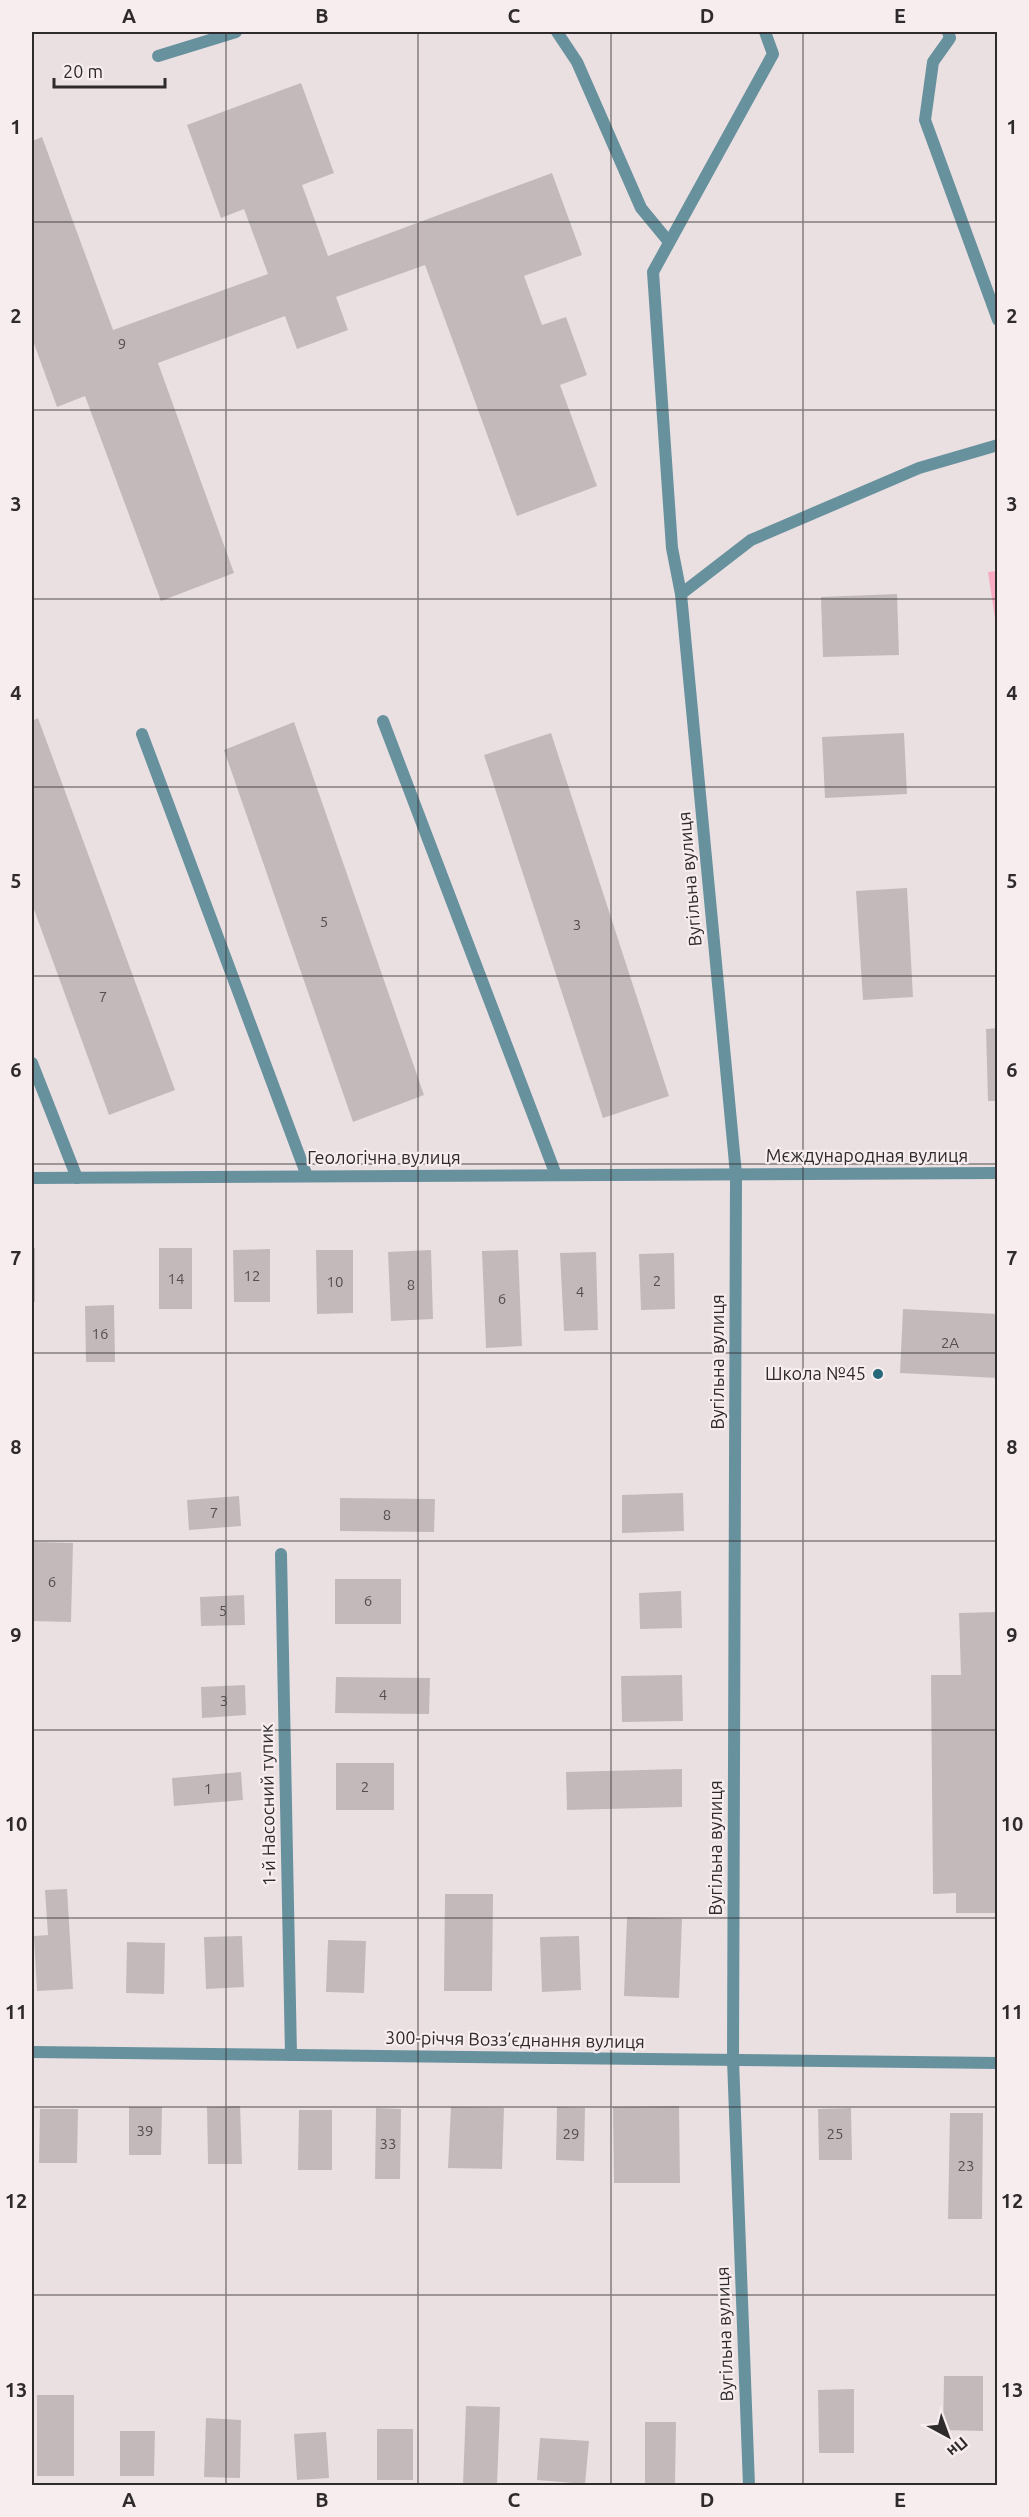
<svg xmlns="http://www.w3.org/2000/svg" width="1029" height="2517" font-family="Ubuntu,sans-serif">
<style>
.green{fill:#f8aac1}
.building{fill:#c3b9bb}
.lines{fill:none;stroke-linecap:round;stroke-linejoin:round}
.service{stroke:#68919e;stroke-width:12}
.minor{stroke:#68919e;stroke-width:12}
.grid{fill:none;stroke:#2f2b2c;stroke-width:1.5;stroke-opacity:0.55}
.poi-dot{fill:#246879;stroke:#f7edef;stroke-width:2}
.labels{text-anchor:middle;stroke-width:4.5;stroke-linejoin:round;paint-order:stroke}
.number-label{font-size:15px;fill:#544e50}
.street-label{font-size:18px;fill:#2f2b2c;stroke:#f7edef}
.poi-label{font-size:18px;fill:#2f2b2c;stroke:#f7edef;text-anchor:end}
.neatline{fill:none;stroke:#2f2b2c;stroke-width:2}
.grid-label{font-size:20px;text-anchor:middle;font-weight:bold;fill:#2f2b2c}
</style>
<rect width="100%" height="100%" fill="#eae0e2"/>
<path class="green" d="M997,571H998L997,632L988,572Z"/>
<g class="building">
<path d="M301,83L334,173L302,185L328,256L552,173L582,255L524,276L542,325L566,317L587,375L560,385L597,486L517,516L425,265L336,297L348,330L297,349L285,316L158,363L234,573L161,601L85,396L57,407L32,338V141L42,137L113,330L268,274L244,209L221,218L187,125Z"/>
<path d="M897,594L899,655L823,657L821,597Z"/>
<path d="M38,718L175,1090L109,1115L32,904V721Z"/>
<path d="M294,722L424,1095L353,1122L224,750Z"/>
<path d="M551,733L669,1096L603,1118L484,755Z"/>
<path d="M904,733L907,794L825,798L822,737Z"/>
<path d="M907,888L913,997L863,1000L856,891Z"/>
<path d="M998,1028V1101H988L986,1029Z"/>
<rect x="32" y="1248" width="3" height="54"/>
<rect x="159" y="1248" width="33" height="61"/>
<path d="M270,1249V1302H234L233,1250Z"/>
<path d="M316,1250H353V1313L317,1314Z"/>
<path d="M431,1250L433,1319L391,1321L388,1252Z"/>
<path d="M518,1250L522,1346L486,1348L482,1251Z"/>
<path d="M596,1252L598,1330L564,1331L560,1253Z"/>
<path d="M674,1253L675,1309L641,1310L639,1254Z"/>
<path d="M114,1305L115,1362H86L85,1306Z"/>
<path d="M903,1309L998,1314V1378L900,1373Z"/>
<path d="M683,1493L684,1531L622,1533V1495Z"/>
<path d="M239,1496L241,1526L189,1530L187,1500Z"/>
<path d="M340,1498L435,1499L434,1532L340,1531Z"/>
<path d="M32,1542L73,1543L71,1622L32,1621Z"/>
<rect x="335" y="1579" width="66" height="45"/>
<path d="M681,1591L682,1628L640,1629L639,1593Z"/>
<path d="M244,1595L245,1625L201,1626L200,1597Z"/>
<path d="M998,1612V1694H995L998,1913H956V1893L933,1894L931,1675H961L959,1613Z"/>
<path d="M682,1675L683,1721L622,1722L621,1676Z"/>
<path d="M336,1677L430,1678L429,1714L335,1713Z"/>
<path d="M245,1685L246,1715L202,1718L201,1687Z"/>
<rect x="336" y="1763" width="58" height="47"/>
<path d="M682,1769V1807L567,1810L566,1772Z"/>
<path d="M241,1772L243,1800L174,1806L172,1778Z"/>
<path d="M67,1889L73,1989L37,1991L34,1936L48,1935L45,1890Z"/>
<path d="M445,1894H493L492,1991H444Z"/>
<path d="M627,1917L682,1919L679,1998L624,1996Z"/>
<path d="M242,1936L244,1987L206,1989L204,1937Z"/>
<path d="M579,1936L581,1990L542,1992L540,1937Z"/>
<path d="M328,1940L366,1941L364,1993L326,1992Z"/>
<path d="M127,1942L165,1943L164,1994L126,1993Z"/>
<path d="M240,2106L242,2164H208L207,2107Z"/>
<path d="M679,2106L680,2183H614L613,2107Z"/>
<path d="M129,2107H162L161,2155H129Z"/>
<path d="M451,2107L504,2108L502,2169L448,2168Z"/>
<path d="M557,2107L585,2108L584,2161L556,2160Z"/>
<path d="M376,2108L401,2109L400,2179H375Z"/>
<path d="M851,2108L852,2160H819L818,2109Z"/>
<path d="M40,2109H78L77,2163H39Z"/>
<path d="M299,2110H332V2170H298Z"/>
<path d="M950,2113H983L982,2219H948Z"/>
<path d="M944,2376H983V2431L943,2430Z"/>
<path d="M854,2389V2453H819L818,2390Z"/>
<rect x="37" y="2395" width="37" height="81"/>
<path d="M466,2406L500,2407L497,2485L463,2484Z"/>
<path d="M206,2418L241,2420L240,2478L204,2477Z"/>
<path d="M645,2422H676L675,2484H645Z"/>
<rect x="377" y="2429" width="36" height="51"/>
<path d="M120,2431H155L154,2476H120Z"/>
<path d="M326,2432L329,2478L297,2480L294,2434Z"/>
<path d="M540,2438L589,2441L585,2484L537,2480Z"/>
</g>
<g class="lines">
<g class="service">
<path d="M557,32L577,62L641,208L669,242"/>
<path d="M158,56L236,32"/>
<path d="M681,594L672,548L653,272L773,54L765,32"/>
<path d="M383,721L556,1175"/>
<path d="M142,734L307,1176"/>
<path d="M32,1063L77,1178"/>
</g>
<g class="minor">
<path d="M948,32L950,38L933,62L925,120L998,320"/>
<path d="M32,1178L998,1173"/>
<path d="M281,1554L291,2055"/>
<path d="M32,2052L998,2063"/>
<path d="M749,2486L733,2060L736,1174L681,594L751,540L919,468L998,445"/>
</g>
</g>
<path class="grid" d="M226,32V2486M418,32V2486M611,32V2486M803,32V2486M32,222H998M32,410H998M32,599H998M32,787H998M32,976H998M32,1164H998M32,1353H998M32,1541H998M32,1730H998M32,1918H998M32,2107H998M32,2295H998"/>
<circle class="poi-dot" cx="878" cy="1374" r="6"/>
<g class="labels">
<g class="number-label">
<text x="122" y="349">9</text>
<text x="324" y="927">5</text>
<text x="577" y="930">3</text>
<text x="103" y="1002">7</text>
<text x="252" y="1281">12</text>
<text x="176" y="1284">14</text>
<text x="657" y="1286">2</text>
<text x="335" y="1287">10</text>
<text x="411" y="1290">8</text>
<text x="580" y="1297">4</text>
<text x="502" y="1304">6</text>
<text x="100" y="1339">16</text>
<text x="950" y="1348">2А</text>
<text x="214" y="1518">7</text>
<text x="387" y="1520">8</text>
<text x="52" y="1587">6</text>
<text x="368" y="1606">6</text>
<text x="223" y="1616">5</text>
<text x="383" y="1700">4</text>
<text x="224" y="1706">3</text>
<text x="365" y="1792">2</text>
<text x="208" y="1794">1</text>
<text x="145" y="2136">39</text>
<text x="571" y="2139">29</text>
<text x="835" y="2139">25</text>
<text x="388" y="2149">33</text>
<text x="966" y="2171">23</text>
</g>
<g class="street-label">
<text transform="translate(690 879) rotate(-95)" y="6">Вугільна вулиця</text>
<text x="867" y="1162">Мєждународная вулиця</text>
<text x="384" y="1164">Геологічна вулиця</text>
<text transform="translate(718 1362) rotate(-90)" y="6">Вугільна вулиця</text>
<text transform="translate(268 1805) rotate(-91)" y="6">1-й Насосний тупик</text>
<text transform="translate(716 1848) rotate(-90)" y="6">Вугільна вулиця</text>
<text transform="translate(515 2040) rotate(1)" y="6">300-річчя Возз’єднання вулиця</text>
<text transform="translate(725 2334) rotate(-92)" y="6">Вугільна вулиця</text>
</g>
<g class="poi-label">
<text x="866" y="1380">Школа №45</text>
</g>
</g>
<rect width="1029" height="2517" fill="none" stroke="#f7edef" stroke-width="66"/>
<g transform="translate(948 2436) rotate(139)" stroke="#f7edef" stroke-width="4.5" paint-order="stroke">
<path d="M0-4.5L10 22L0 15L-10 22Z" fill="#2f2b2c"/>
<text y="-9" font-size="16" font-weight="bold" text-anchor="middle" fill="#2f2b2c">Пн</text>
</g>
<path d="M54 78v9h111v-9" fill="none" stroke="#2f2b2c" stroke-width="3"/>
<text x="63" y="78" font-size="18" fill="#2f2b2c" stroke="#f7edef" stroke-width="4.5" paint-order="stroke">20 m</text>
<rect x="33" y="33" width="963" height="2451" class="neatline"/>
<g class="grid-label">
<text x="129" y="23">A</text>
<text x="322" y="23">B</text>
<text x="514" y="23">C</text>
<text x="707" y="23">D</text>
<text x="900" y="23">E</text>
<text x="16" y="134">1</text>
<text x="1012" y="134">1</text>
<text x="16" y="323">2</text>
<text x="1012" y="323">2</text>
<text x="16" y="511">3</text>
<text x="1012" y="511">3</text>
<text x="16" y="700">4</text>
<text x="1012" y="700">4</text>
<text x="16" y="888">5</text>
<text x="1012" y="888">5</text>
<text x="16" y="1077">6</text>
<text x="1012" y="1077">6</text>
<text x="16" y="1265">7</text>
<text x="1012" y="1265">7</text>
<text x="16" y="1454">8</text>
<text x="1012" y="1454">8</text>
<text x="16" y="1642">9</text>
<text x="1012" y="1642">9</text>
<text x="16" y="1831">10</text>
<text x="1012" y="1831">10</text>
<text x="16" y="2019">11</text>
<text x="1012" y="2019">11</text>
<text x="16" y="2208">12</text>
<text x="1012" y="2208">12</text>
<text x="16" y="2397">13</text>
<text x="1012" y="2397">13</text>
<text x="129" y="2507">A</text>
<text x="322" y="2507">B</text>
<text x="514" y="2507">C</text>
<text x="707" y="2507">D</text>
<text x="900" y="2507">E</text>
</g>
</svg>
